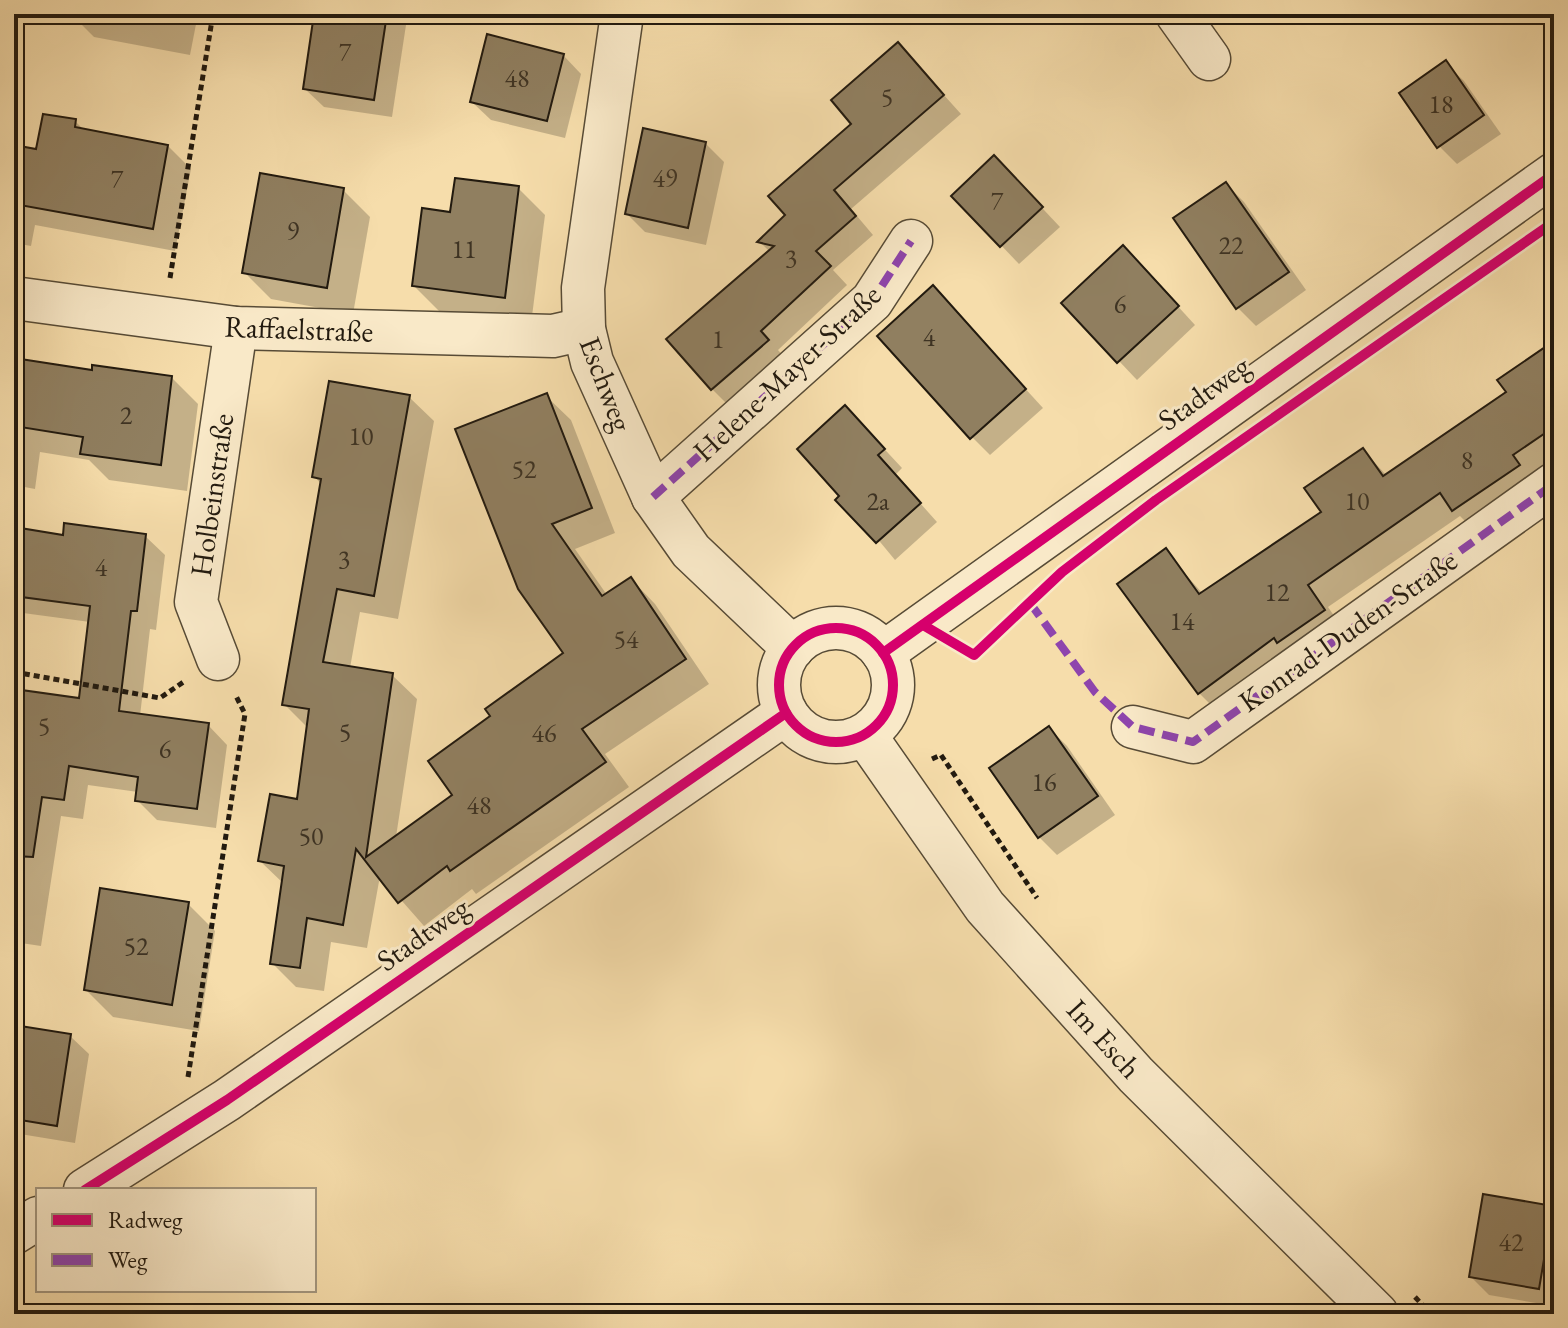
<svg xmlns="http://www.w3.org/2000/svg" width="1568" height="1328" font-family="'EB Garamond',serif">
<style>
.shadow{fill:#0003}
.building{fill:#907f60;stroke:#221a0f;stroke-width:2}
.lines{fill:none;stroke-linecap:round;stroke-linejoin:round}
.street-casing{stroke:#574b36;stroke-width:45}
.path{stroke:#221a0f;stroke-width:5;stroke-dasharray:6 4;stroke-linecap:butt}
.street{stroke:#f9e9c8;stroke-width:42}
.quiet{stroke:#8e44ad;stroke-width:8;stroke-dasharray:16 8;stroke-linecap:butt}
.cycleway-casing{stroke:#f9e9c8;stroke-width:15}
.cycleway{stroke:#d6006c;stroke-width:10}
.labels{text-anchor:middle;stroke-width:6;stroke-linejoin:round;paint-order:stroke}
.number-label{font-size:26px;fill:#3e3323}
.street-label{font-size:30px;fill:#221a0f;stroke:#f9e9c8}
</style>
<rect width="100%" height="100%" fill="#f6ddab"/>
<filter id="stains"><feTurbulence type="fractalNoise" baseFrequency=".0025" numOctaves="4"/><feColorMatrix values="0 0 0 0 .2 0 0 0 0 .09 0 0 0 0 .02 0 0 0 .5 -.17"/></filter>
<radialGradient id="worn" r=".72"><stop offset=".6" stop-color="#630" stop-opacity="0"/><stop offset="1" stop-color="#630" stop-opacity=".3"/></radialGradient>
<g class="shadow">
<path d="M78,14H198L190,55L94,37L77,20Z"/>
<path d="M317,14H395L406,25L392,117L324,107L305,89Z"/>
<path d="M898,44L961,114L851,209L873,235L833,270L847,285L778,350L786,359L730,407L712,389L770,252L760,242L788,215L854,124Z"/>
<path d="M563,55L581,74L565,138L491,120L472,102Z"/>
<path d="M1445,63L1464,81L1501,134L1457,164L1439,146Z"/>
<path d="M75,121L85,131L168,146L191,169L175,251L35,225L31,246L14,243V148L38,152Z"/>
<path d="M705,143L724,162L706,245L645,232L627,214Z"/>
<path d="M1012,176L1060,227L1019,264L954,196Z"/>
<path d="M1226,184L1244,202L1306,290L1256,326L1238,308Z"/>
<path d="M518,188L545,215L531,324L441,313L414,286L452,214Z"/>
<path d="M343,190L370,217L353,314L271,299L244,272Z"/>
<path d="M1141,266L1195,325L1137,380L1064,303Z"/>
<path d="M933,288L1043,408L990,455L972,437Z"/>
<path d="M1554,343V463L1533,477L1475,531L1460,516L1328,607L1345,632L1220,714L1199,693L1165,551L1203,594L1324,512L1363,450L1387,476L1508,393Z"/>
<path d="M14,360L93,372L171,377L198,404L187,491L109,480L89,460L40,452L35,489L14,485Z"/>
<path d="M546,396L571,420L615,533L575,549L607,595L631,579L655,604L709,684L605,754L629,787L476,894L472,889L424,926L380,876L367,948L331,942L324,991L296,987L272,963L284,884L260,861L299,801L309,729L284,704L322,485L314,476L409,397L434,421L398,619L360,612L350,668L392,675L417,699L396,837L455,795L493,716L566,654L520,588Z"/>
<path d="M863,426L902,468L895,475L937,522L895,560L842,496Z"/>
<path d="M14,529L65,537L145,536L165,555L156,630L150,629L140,716L208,725L227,745L216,828L157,820L137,800L138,792L88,785L83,819L61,816L41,946L14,942V691L80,701L90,622L23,613L19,642H14Z"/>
<path d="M1049,728L1067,746L1115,815L1057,855L1039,837Z"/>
<path d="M188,904L215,931L199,1031L113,1017L86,990Z"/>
<path d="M14,1027L70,1036L89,1054L75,1143L20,1134L14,1175Z"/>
<path d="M1552,1208L1554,1306L1489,1295L1471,1277Z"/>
</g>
<g class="building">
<path d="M314,14H387L374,100L303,89Z"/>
<path d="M487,34L564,54L547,121L470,102Z"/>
<path d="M898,42L944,95L834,190L856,216L816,251L831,266L761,331L769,340L711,390L666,339L774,246L757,242L785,215L768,196L851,124L831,100Z"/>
<path d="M1446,60L1484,115L1437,148L1399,93Z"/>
<path d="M43,114L76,119L75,127L168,145L153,229L14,204V145L36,149Z"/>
<path d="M643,128L706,142L688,228L625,214Z"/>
<path d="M994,155L1043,207L1000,247L951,196Z"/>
<path d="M260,173L344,188L327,288L242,273Z"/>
<path d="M455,178L519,186L505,298L412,286L422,208L450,212Z"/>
<path d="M1226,182L1289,272L1236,309L1173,218Z"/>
<path d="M1123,245L1179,306L1117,363L1061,303Z"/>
<path d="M933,285L1026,389L970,439L877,336Z"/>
<path d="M1554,341V427L1513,455L1520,465L1452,511L1440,493L1308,585L1325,610L1277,643L1274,638L1198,694L1117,584L1166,548L1199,594L1321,512L1304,488L1363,448L1383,476L1506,392L1497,380Z"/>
<path d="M14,358L92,370V365L172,376L161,465L80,454L83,437L14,426Z"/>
<path d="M329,381L410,395L374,596L337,589L323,662L393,673L366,857L452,795L428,761L490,716L485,709L563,653L518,589L455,429L547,393L592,508L552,524L602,596L631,577L686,659L582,729L606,762L450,871L447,866L398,903L356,849L343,925L307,918L300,968L270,964L284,866L258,861L270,794L297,799L309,709L282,705L321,479L312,477Z"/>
<path d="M845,405L885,449L878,455L921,503L876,543L835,500L839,496L797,449Z"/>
<path d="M64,523L146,534L137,611H131L119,711L209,723L197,809L135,801L138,777L69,766L64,800L42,797L33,857L14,856V689L79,698L90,606L14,596V527L63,535Z"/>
<path d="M1049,726L1098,796L1038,838L989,768Z"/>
<path d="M100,888L189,902L172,1005L84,990Z"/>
<path d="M14,1025L71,1034L57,1126L14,1119Z"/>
<path d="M1483,1194L1553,1206L1539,1289L1469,1277Z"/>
</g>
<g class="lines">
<defs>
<g id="street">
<path d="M622,14L583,288L584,329L592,362L653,497L691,551L793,648"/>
<path d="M1177,14L1209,59"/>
<path d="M14,298L236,328L553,336L584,329"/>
<path d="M653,497L872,301L911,241"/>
<circle cx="836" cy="685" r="57"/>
<path d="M883,653L1554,174"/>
<path d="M218,659L196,602L236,328"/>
<path d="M1133,727L1193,742L1554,484"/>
<path d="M865,735L985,907L1136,1075L1377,1314"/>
<path d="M85,1190L227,1100L786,713"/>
<path d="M14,1233L38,1218"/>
</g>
</defs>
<use href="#street" class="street-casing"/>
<g class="path">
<path d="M170,278L213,14"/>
<path d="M14,672L160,698L185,681"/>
<path d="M932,759L941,755L1037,898"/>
<path d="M188,1077L245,714L235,694"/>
<path d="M1415,1297L1431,1314"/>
<path d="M1546,1314L1554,1308"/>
</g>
<use href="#street" class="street"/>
<g class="quiet">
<path d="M653,497L872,301L911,241"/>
<path d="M1030,603L1095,692L1133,727L1193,742L1554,484"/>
</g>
<defs>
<g id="cycleway">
<path d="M923,625L974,655L1062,572L1156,500L1554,222"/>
<circle cx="836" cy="685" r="57"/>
<path d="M883,653L1554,174"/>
<path d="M85,1190L227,1100L786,713"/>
</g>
</defs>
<use href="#cycleway" class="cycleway-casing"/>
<use href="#cycleway" class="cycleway"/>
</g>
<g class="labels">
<g class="number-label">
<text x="345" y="61">7</text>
<text x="517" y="87">48</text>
<text x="887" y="106">5</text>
<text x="1441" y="113">18</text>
<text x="665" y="187">49</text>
<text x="117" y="188">7</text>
<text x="997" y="210">7</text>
<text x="293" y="240">9</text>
<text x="1231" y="254">22</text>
<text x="464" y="258">11</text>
<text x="791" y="267">3</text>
<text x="1120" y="313">6</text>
<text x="929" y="346">4</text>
<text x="718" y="348">1</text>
<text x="126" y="424">2</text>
<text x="361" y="445">10</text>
<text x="1467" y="469">8</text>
<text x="524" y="478">52</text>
<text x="878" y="510">2a</text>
<text x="1357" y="510">10</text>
<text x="344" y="568">3</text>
<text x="101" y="576">4</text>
<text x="1277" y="601">12</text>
<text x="1182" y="630">14</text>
<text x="626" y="648">54</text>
<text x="44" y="735">5</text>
<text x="345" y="741">5</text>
<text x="544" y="742">46</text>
<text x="165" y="758">6</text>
<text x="1044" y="791">16</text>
<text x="479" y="814">48</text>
<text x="311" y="845">50</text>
<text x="136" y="955">52</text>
<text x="1511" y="1251">42</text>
</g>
<g class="street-label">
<text transform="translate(299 329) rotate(2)" y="10">Raffaelstraße</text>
<text transform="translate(787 373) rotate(-43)" y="10">Helene-Mayer-Straße</text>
<text transform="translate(606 384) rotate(69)" y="10">Eschweg</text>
<text transform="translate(1204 393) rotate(-36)" y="10">Stadtweg</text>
<text transform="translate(212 495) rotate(-82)" y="10">Holbeinstraße</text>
<text transform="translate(1348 631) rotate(-35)" y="10">Konrad-Duden-Straße</text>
<text transform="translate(423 934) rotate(-35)" y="10">Stadtweg</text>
<text transform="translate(1104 1039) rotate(48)" y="10">Im Esch</text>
</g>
</g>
<rect width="1568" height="1328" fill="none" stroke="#f6ddab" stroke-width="48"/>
<rect x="16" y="16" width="1536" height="1296" fill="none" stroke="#221a0f" stroke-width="4"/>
<rect x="24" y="24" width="1520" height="1280" fill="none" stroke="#221a0f" stroke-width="2"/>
<rect x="36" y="1188" width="280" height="104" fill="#f9e9c8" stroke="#a3967e" stroke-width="2"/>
<rect x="52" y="1214" width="40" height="12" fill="#d6006c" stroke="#a3967e" stroke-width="2"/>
<text x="108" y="1228" font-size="24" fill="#221a0f">Radweg</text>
<rect x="52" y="1254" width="40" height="12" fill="#8e44ad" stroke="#a3967e" stroke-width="2"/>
<text x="108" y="1268" font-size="24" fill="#221a0f">Weg</text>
<rect width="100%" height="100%" filter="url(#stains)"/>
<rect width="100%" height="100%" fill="url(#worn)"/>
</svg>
